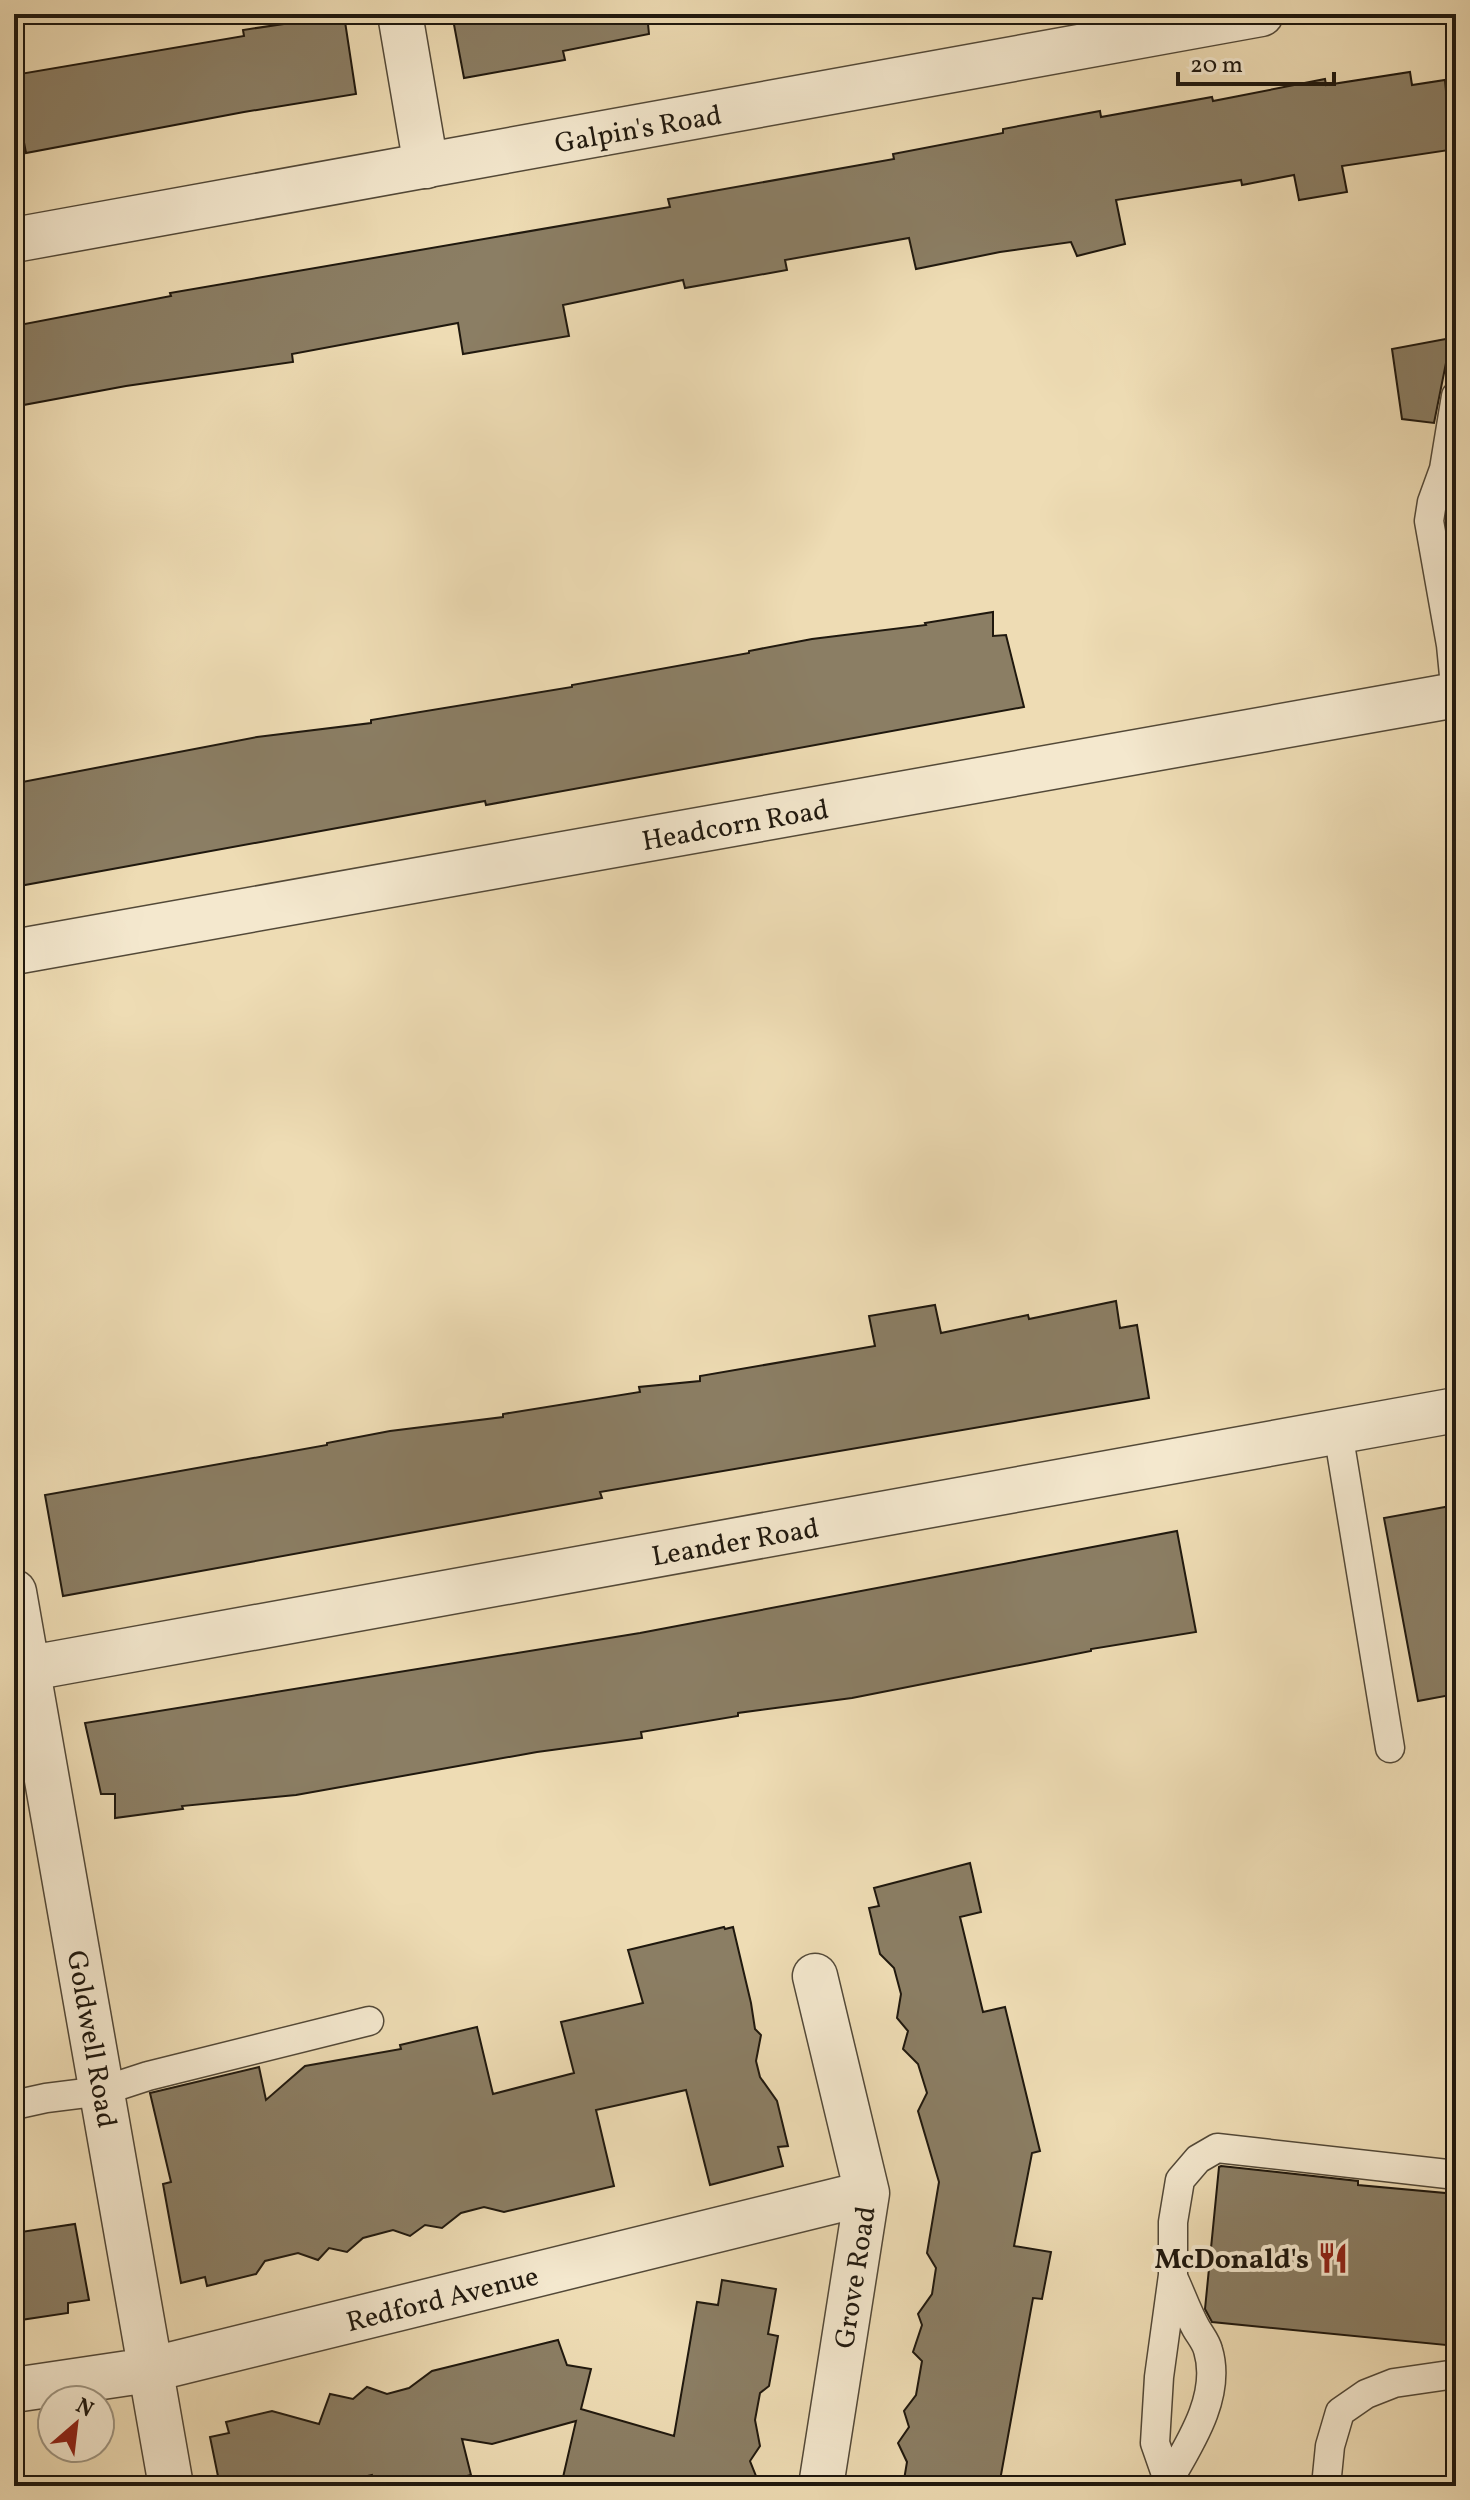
<svg xmlns="http://www.w3.org/2000/svg" width="1470" height="2500" font-family="Vollkorn,serif">
<style>
.building{fill:#8b7e64;stroke:#1f180e;stroke-width:2}
.lines{fill:none;stroke-linecap:round;stroke-linejoin:round}
.service-casing{stroke:#534938;stroke-width:31}
.minor-casing{stroke:#534938;stroke-width:47}
.tertiary-casing{stroke:#534938;stroke-width:47}
.service{stroke:#f4e8ce;stroke-width:28}
.minor{stroke:#f4e8ce;stroke-width:44}
.tertiary{stroke:#f4e8ce;stroke-width:44}
.labels{text-anchor:middle;stroke-width:8;stroke-linejoin:round;paint-order:stroke}
.street-label{font-size:28px;fill:#1f180e;stroke:#f4e8ce}
.poi-label{font-size:28px;font-weight:bold;fill:#1f180e;stroke:#f4e8ce;text-anchor:end}
</style>
<rect width="100%" height="100%" fill="#eedcb4"/>
<filter id="stains"><feTurbulence type="fractalNoise" baseFrequency=".0025" numOctaves="4"/><feColorMatrix values="0 0 0 0 .2 0 0 0 0 .09 0 0 0 0 .02 0 0 0 .5 -.17"/></filter>
<radialGradient id="worn" r=".72"><stop offset=".6" stop-color="#630" stop-opacity="0"/><stop offset="1" stop-color="#630" stop-opacity=".3"/></radialGradient>
<!-- building -->
<path class="building" d="M 452,14 L 647,14 L 649,34 L 563,51 L 565,60 L 464,78 Z
M 344,15 L 356,94 L 244,112 L 26,153 L 14,90 L 14,75 L 244,36 L 243,30 Z
M 1410,72 L 1412,85 L 1445,80 L 1446,91 L 1456,91 L 1456,149 L 1342,166 L 1347,192 L 1299,200 L 1294,175 L 1242,185 L 1241,180 L 1116,200 L 1125,244 L 1077,256 L 1071,242 L 1000,252 L 916,269 L 909,238 L 785,260 L 787,270 L 685,288 L 683,280 L 563,305 L 569,336 L 463,354 L 458,323 L 292,354 L 293,362 L 126,386 L 18,406 L 14,383 L 14,326 L 171,296 L 170,293 L 670,207 L 668,199 L 894,159 L 893,154 L 1003,133 L 1003,129 L 1100,111 L 1101,117 L 1212,97 L 1213,101 L 1325,79 L 1326,85 Z
M 1451,338 L 1434,423 L 1402,419 L 1392,349 Z
M 993,612 L 993,636 L 1006,635 L 1024,707 L 486,805 L 485,801 L 14,887 L 14,811 L 21,810 L 17,783 L 257,737 L 371,723 L 371,720 L 572,687 L 572,685 L 749,653 L 749,651 L 812,639 L 926,625 L 925,623 Z
M 1116,1301 L 1120,1328 L 1137,1325 L 1149,1398 L 600,1492 L 602,1498 L 63,1596 L 45,1495 L 327,1445 L 327,1443 L 390,1431 L 503,1417 L 503,1414 L 640,1392 L 639,1387 L 700,1381 L 700,1376 L 875,1346 L 869,1316 L 935,1305 L 941,1333 L 1028,1315 L 1029,1319 Z
M 1456,1505 L 1456,1694 L 1418,1701 L 1384,1518 Z
M 1177,1531 L 1196,1632 L 1091,1649 L 1091,1651 L 852,1698 L 738,1713 L 738,1716 L 641,1732 L 642,1738 L 537,1752 L 296,1795 L 182,1806 L 183,1809 L 115,1818 L 115,1794 L 101,1794 L 85,1723 L 640,1633 Z
M 970,1863 L 981,1912 L 960,1917 L 983,2012 L 1005,2007 L 1040,2151 L 1032,2153 L 1014,2246 L 1051,2252 L 1042,2299 L 1033,2298 L 999,2486 L 903,2486 L 907,2462 L 898,2443 L 909,2427 L 904,2411 L 916,2395 L 922,2361 L 913,2352 L 922,2325 L 918,2314 L 932,2294 L 936,2268 L 927,2253 L 939,2182 L 918,2111 L 927,2093 L 918,2064 L 903,2049 L 908,2031 L 897,2018 L 901,1994 L 894,1968 L 880,1954 L 869,1908 L 879,1906 L 874,1888 Z
M 724,1927 L 725,1929 L 733,1927 L 751,2003 L 755,2029 L 761,2035 L 756,2061 L 760,2077 L 777,2101 L 788,2146 L 778,2147 L 783,2166 L 710,2185 L 686,2090 L 596,2110 L 614,2186 L 504,2212 L 484,2207 L 461,2213 L 442,2228 L 425,2225 L 410,2236 L 393,2230 L 363,2238 L 347,2252 L 329,2248 L 318,2260 L 298,2253 L 265,2261 L 256,2274 L 207,2286 L 205,2277 L 181,2283 L 163,2184 L 171,2182 L 150,2093 L 259,2067 L 266,2100 L 305,2066 L 401,2049 L 400,2045 L 477,2027 L 493,2094 L 574,2073 L 561,2022 L 643,2003 L 628,1950 Z
M 1221,2166 L 1358,2181 L 1358,2185 L 1456,2194 L 1456,2346 L 1212,2322 L 1205,2309 L 1219,2167 Z
M 75,2224 L 89,2300 L 68,2303 L 68,2313 L 14,2321 L 14,2233 Z
M 722,2280 L 776,2289 L 768,2334 L 778,2336 L 769,2386 L 760,2393 L 755,2420 L 760,2446 L 750,2461 L 760,2486 L 561,2486 L 576,2421 L 492,2444 L 462,2439 L 471,2475 L 427,2486 L 376,2486 L 372,2475 L 325,2486 L 220,2486 L 210,2437 L 229,2433 L 226,2422 L 272,2411 L 319,2424 L 330,2394 L 353,2399 L 367,2387 L 387,2394 L 409,2388 L 432,2371 L 558,2340 L 567,2365 L 591,2369 L 581,2409 L 674,2436 L 697,2302 L 718,2305 Z"/>
<g class="lines">
<defs>
<path id="service" d="M 1456,696 L 1451,645 L 1429,521 L 1432,502 L 1444,469 L 1456,396
M 1338,1432 L 1390,1748
M 14,2105 L 46,2098 L 102,2091 L 148,2076 L 369,2021
M 1167,2483 C 1189,2445 1222,2396 1208,2350 C 1206,2342 1200,2335 1196,2328 C 1187,2312 1181,2294 1173,2277
M 1170,2486 L 1155,2443 L 1159,2377 L 1173,2275 L 1173,2222 L 1180,2180 L 1198,2159 L 1217,2148 L 1456,2175
M 1326,2486 L 1330,2446 L 1340,2412 L 1366,2394 L 1394,2383 L 1456,2374"/>
<path id="minor" d="M 400,14 L 426,166
M 14,952 L 1456,695
M 14,1592 L 171,2486
M 14,1671 L 1456,1410
M 815,1976 L 867,2193 L 821,2486
M 14,2390 L 149,2370 L 867,2193"/>
<path id="tertiary" d="M 14,240 L 1261,14"/>
</defs>
<!-- service casing -->
<use href="#service" class="service-casing"/>
<!-- minor casing -->
<use href="#minor" class="minor-casing"/>
<!-- tertiary casing -->
<use href="#tertiary" class="tertiary-casing"/>
<!-- service -->
<use href="#service" class="service"/>
<!-- minor -->
<use href="#minor" class="minor"/>
<!-- tertiary -->
<use href="#tertiary" class="tertiary"/>
</g>
<!-- icons -->
<defs>
<symbol id="restaurant-bare" viewBox="-9 -9 18 18"><path d="M-5-6h1v4h1v-4h1v4h1v-4h1v5L-1.5 .5V6h-2V.5L-5-1ZM5-6V6H3V1.5H1.5Q1.5-4 5-6Z" fill="#8f2418" stroke="#f4e8ce" stroke-width="2.5" paint-order="stroke"/></symbol>
</defs>
<g fill-rule="evenodd">
<use href="#restaurant-bare" x="1311" y="2236" width="44" height="44"/>
</g>
<g class="labels">
<!-- street labels -->
<g class="street-label">
<text transform="translate(638 128) rotate(-10)" y="10">Galpin's Road</text>
<text transform="translate(735 824) rotate(-10)" y="10">Headcorn Road</text>
<text transform="translate(735 1541) rotate(-10)" y="10">Leander Road</text>
<text transform="translate(93 2039) rotate(80)" y="10">Goldwell Road</text>
<text transform="translate(854 2277) rotate(-81)" y="10">Grove Road</text>
<text transform="translate(442 2298) rotate(-14)" y="10">Redford Avenue</text>
</g>
<!-- poi labels -->
<g class="poi-label">
<text x="1309" y="2268">McDonald's</text>
</g>
</g>
<!-- margin -->
<rect width="1470" height="2500" fill="none" stroke="#eedcb4" stroke-width="48"/>
<rect x="16" y="16" width="1438" height="2468" fill="none" stroke="#1f180e" stroke-width="4"/>
<rect x="24" y="24" width="1422" height="2452" fill="none" stroke="#1f180e" stroke-width="2"/>
<!-- north arrow -->
<g transform="translate(76 2424) rotate(28)"><circle r="38" fill="#f4e8ce" stroke="#9f9581" stroke-width="2"/>
<path d="M0-6L14 30L0 20L-14 30Z" fill="#8f2418"/>
<text y="-12" font-size="22" font-weight="bold" text-anchor="middle" fill="#1f180e">N</text>
</g>
<!-- scale -->
<path d="M1178 72v12h156v-12" fill="none" stroke="#1f180e" stroke-width="4"/>
<text x="1190" y="72" font-size="24" fill="#1f180e" stroke="#f4e8ce" stroke-width="6" paint-order="stroke">20 m</text>
<rect width="100%" height="100%" filter="url(#stains)"/>
<rect width="100%" height="100%" fill="url(#worn)"/>
</svg>
